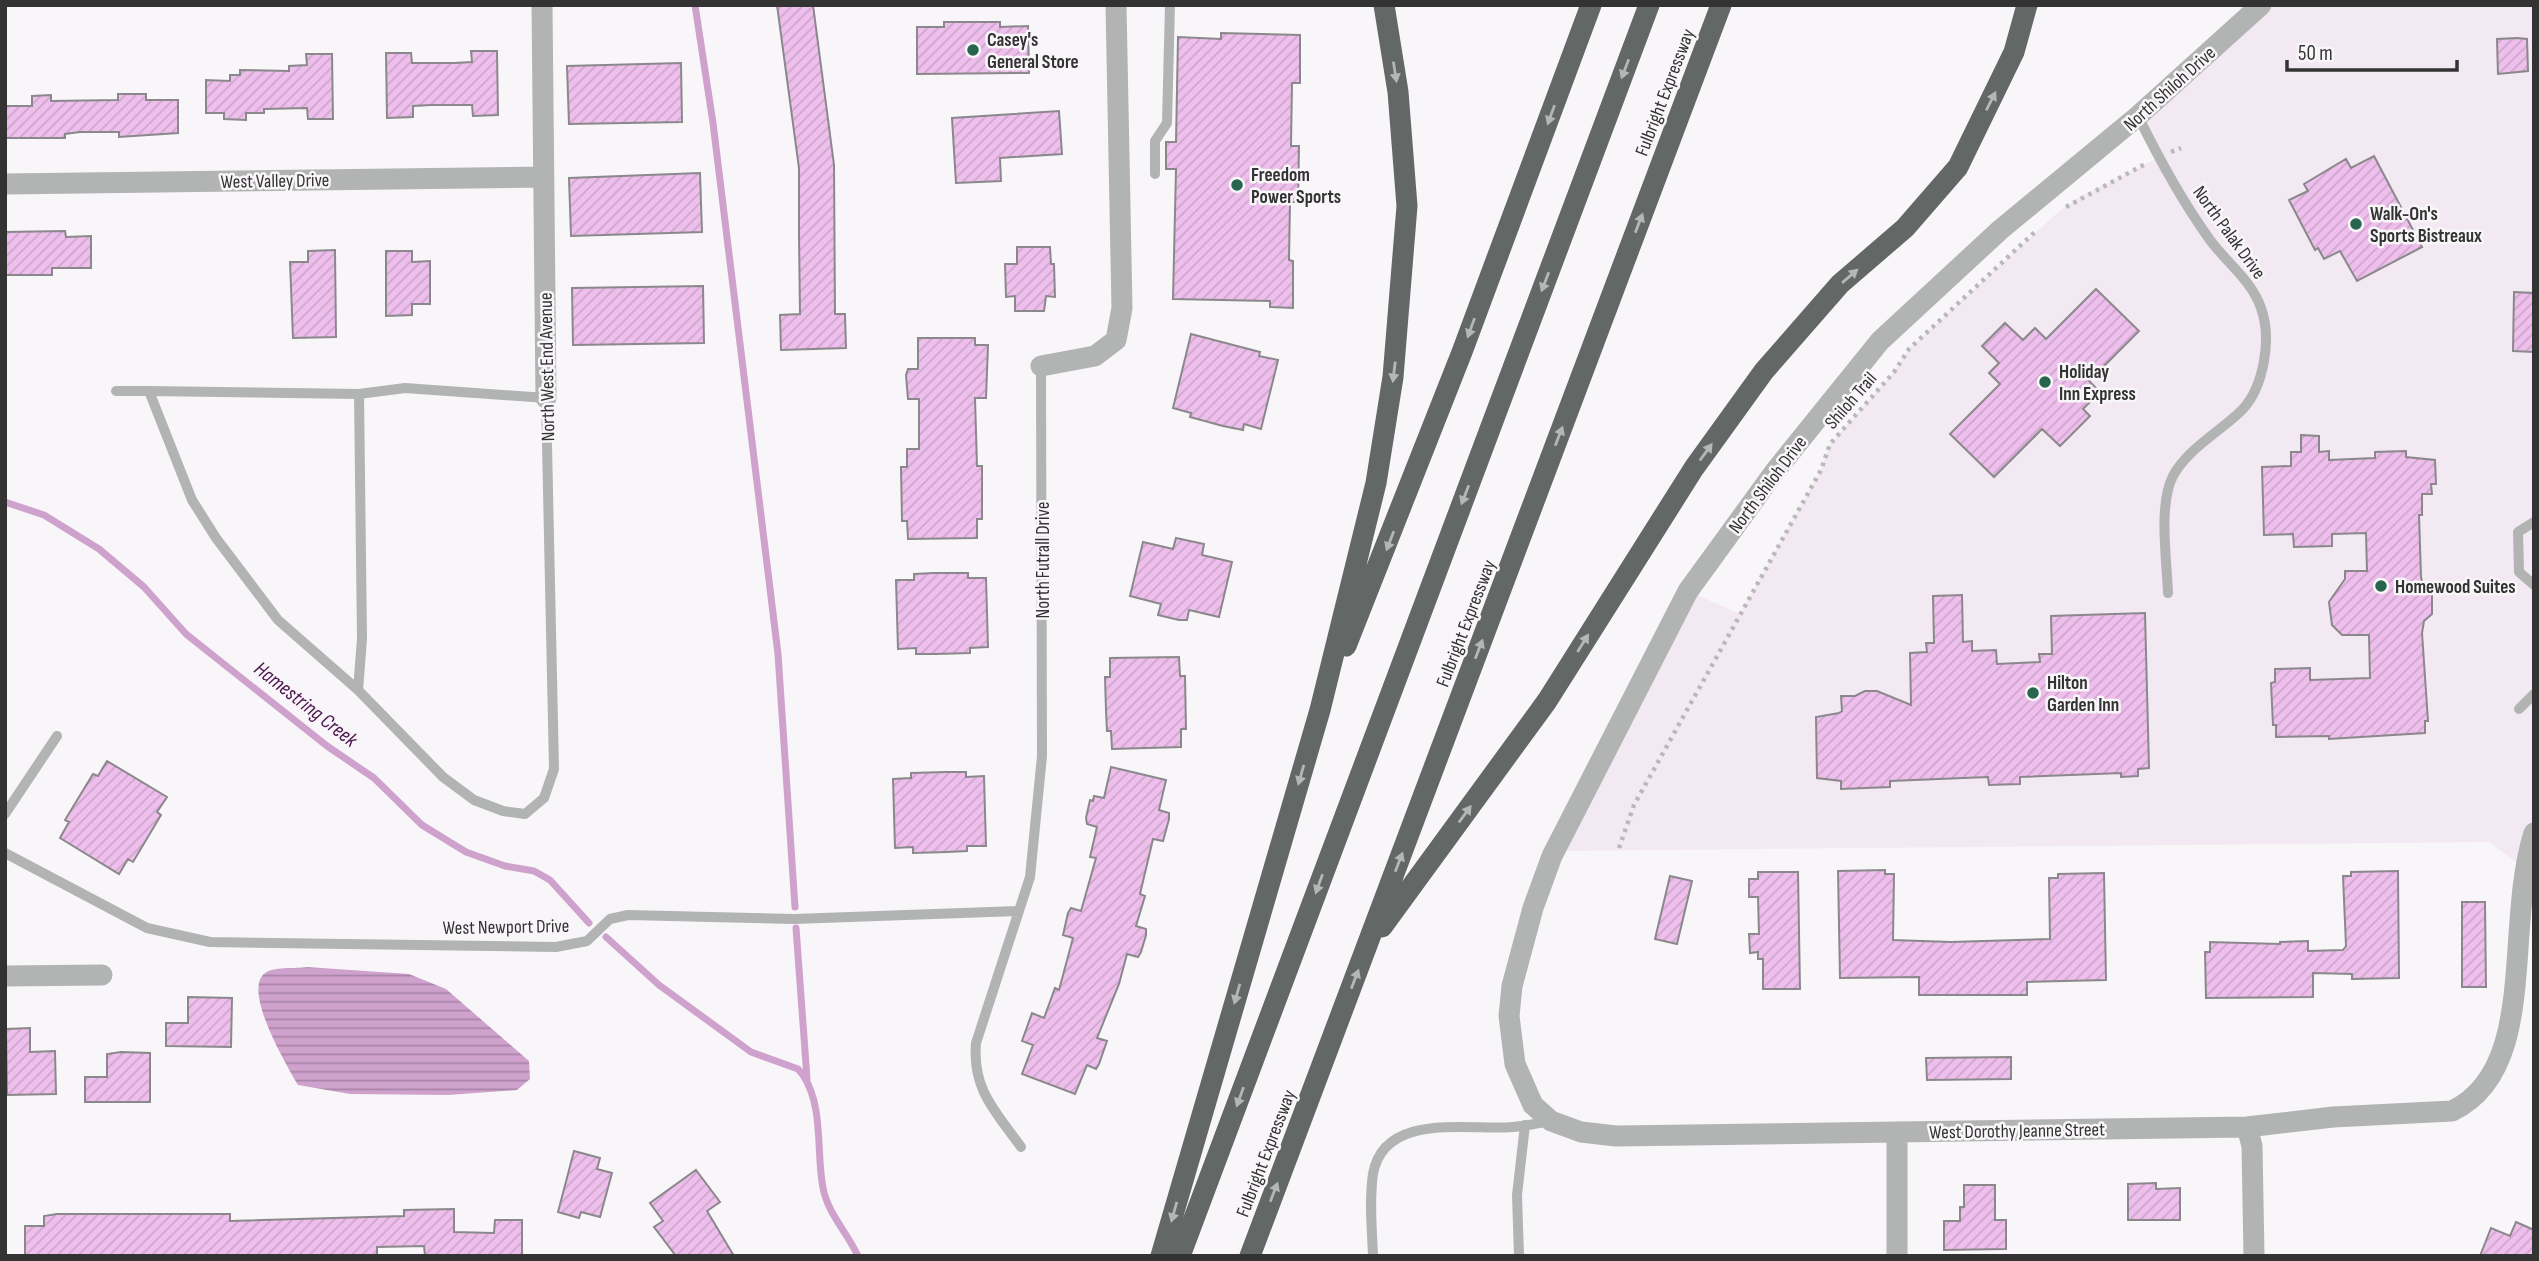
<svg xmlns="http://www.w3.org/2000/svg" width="2539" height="1261" font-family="'Sofia Sans Condensed',sans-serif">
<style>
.built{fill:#f2e9f2}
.water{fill:url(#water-rules)}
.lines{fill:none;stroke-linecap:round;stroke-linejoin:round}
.stream{stroke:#cfa2cd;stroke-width:7}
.building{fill:url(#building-hatch);stroke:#8b888b;stroke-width:2}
.path{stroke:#bab8ba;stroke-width:4.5;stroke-dasharray:3.5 5;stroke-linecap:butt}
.lane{stroke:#b2b3b3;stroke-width:10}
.street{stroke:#b2b3b3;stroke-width:21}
.highway{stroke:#636766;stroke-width:21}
.oneway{fill:#b6b6b7}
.poi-dot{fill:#28644e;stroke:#f9f6f9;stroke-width:2.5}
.labels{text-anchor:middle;stroke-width:5;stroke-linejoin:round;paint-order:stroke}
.poi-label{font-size:19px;font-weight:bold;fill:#343334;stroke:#f9f6f9;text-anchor:start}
.street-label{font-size:19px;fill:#343334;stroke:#f9f6f9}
.water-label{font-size:21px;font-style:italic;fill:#4e174e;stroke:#f9f6f9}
</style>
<defs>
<pattern id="water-rules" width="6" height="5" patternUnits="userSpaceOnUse" patternTransform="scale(1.75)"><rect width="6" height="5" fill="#cfa2cd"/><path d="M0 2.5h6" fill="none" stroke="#a985a7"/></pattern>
<pattern id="building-hatch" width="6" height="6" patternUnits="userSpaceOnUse" patternTransform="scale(1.75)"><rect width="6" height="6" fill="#eebfec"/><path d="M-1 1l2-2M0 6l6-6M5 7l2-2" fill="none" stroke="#cda5cb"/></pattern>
</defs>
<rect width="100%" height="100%" fill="#f9f6f9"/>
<!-- built -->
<path class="built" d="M 2261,5 L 2534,5 L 2534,833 L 2526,870 L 2489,842 L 1554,851 L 1688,591 L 1740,614 L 1821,470 L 1830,444 L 1894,372 L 1909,349 L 2056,214 L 2078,198 L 2158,158 L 2138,116 Z"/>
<!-- water -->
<path class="water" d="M 307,967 L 409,974 L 446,989 L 529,1061 L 530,1079 L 517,1090 L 448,1095 L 350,1094 L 298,1085 C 287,1066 243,992 264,974 C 272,966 296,969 307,967 Z"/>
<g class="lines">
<!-- stream -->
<path class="stream" d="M 695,5 L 713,123 L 778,654 L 795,907
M 5,502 L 44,515 L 99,549 L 144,587 L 186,634 L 327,746 L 374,778 L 422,825 L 466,852 L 505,866 L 534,871 L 550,880 L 589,923
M 796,928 L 807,1078
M 606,937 L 659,985 L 751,1052 L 798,1069 L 803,1075 C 824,1107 816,1152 823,1188 C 828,1214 847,1232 858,1256"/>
</g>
<!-- building -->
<path class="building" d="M 777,5 L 813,5 L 834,165 L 835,314 L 845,314 L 846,348 L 781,350 L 780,315 L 800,314 L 799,236 L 799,168 Z
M 944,22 L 1000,22 L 1000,27 L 1028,26 L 1029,73 L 917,74 L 917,27 L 944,27 Z
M 1221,33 L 1300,35 L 1300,83 L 1292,83 L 1291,146 L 1299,146 L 1298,202 L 1290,202 L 1289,260 L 1293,261 L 1293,308 L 1270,307 L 1270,301 L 1173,299 L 1176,169 L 1166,169 L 1166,142 L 1176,142 L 1178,37 L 1221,39 Z
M 2517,38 L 2527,39 L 2528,71 L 2498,74 L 2497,39 Z
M 471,51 L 497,51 L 498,115 L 473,116 L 472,105 L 431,105 L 413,106 L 413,117 L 387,118 L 386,53 L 411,53 L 412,63 L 454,63 L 472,62 Z
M 306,54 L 332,54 L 333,119 L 308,119 L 307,108 L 264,109 L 264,113 L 246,113 L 246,120 L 224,119 L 224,113 L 206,113 L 206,80 L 230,81 L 230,75 L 240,75 L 240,70 L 289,71 L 289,66 L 307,65 Z
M 681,63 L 682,122 L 569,124 L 567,66 Z
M 118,94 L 146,94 L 146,100 L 178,100 L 178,133 L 119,137 L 119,132 L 80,132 L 65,134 L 65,138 L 5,138 L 5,106 L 32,106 L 32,96 L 51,95 L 51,101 L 118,100 Z
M 1059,111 L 1062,154 L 1000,158 L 1001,181 L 956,183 L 952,118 Z
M 2374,156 L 2422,247 L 2357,281 L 2340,251 L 2324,259 L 2318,248 L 2315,250 L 2289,200 L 2308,191 L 2304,184 L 2346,159 L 2351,168 Z
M 700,173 L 702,232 L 571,236 L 569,178 Z
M 65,231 L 66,237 L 91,236 L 91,268 L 52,268 L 52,275 L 5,275 L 5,232 Z
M 1017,247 L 1050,247 L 1051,264 L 1054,264 L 1055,297 L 1046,296 L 1044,311 L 1015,311 L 1015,296 L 1006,297 L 1005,264 L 1017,264 Z
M 335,250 L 336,337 L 293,338 L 290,262 L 308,262 L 308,251 Z
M 386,251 L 412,251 L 412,262 L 430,261 L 430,304 L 412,304 L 412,315 L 386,316 Z
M 703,286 L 704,343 L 573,345 L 572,288 Z
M 2096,289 L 2139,331 L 2089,381 L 2100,392 L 2083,409 L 2090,416 L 2060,446 L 2042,429 L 1994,477 L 1950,434 L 2000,384 L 1989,373 L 1999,363 L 1982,346 L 2005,323 L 2023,340 L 2035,328 L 2046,339 Z
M 2514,292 L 2534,293 L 2534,352 L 2513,351 Z
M 1191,334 L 1260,352 L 1259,356 L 1278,360 L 1261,429 L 1244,424 L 1243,430 L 1223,426 L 1190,417 L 1191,413 L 1173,408 Z
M 918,338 L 975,338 L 975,345 L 988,345 L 986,398 L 975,398 L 977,466 L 982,466 L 982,519 L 977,519 L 977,538 L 908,539 L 907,521 L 902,521 L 901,467 L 907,467 L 907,449 L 919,449 L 919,399 L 908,399 L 906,375 L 908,369 L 918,369 Z
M 2301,435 L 2319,436 L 2319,452 L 2329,451 L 2329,460 L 2375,458 L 2375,452 L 2406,451 L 2406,457 L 2435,460 L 2436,484 L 2431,484 L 2432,494 L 2422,494 L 2422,515 L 2419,515 L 2421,577 L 2424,590 L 2432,596 L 2432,614 L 2424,621 L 2422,633 L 2428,721 L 2425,721 L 2425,733 L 2329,739 L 2329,736 L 2276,737 L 2276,725 L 2273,725 L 2271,683 L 2275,682 L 2275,669 L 2310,668 L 2310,680 L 2370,678 L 2369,635 L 2342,635 L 2332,625 L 2329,602 L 2345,579 L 2345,571 L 2367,571 L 2366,533 L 2332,534 L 2332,546 L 2294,547 L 2293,534 L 2264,535 L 2262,467 L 2291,466 L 2291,452 L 2301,452 Z
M 1176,538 L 1204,544 L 1202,555 L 1232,562 L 1219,617 L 1189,610 L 1187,620 L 1179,620 L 1158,615 L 1161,604 L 1130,596 L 1143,542 L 1173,549 Z
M 934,573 L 968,573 L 968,578 L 986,578 L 988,647 L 970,648 L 970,653 L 936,654 L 916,654 L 916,648 L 898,649 L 896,580 L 914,580 L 914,574 Z
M 1962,595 L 1963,642 L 1972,641 L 1972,651 L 1996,650 L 1997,664 L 2040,662 L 2039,654 L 2052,654 L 2051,616 L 2145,613 L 2149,768 L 2138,769 L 2138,776 L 2121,777 L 2121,773 L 2020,777 L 2020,784 L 1989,785 L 1988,777 L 1890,781 L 1890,787 L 1841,789 L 1841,781 L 1817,778 L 1816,717 L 1839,713 L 1842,711 L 1841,696 L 1855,696 L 1865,691 L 1877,691 L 1911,705 L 1910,653 L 1927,652 L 1926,643 L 1934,643 L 1933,596 Z
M 1179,657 L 1180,676 L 1185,676 L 1186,729 L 1181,729 L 1181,747 L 1112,749 L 1111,731 L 1107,731 L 1106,711 L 1105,677 L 1110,677 L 1110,658 Z
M 107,761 L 167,797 L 157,812 L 161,815 L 133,862 L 128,859 L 119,874 L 60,838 L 69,822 L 65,820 L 93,774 L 98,776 Z
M 1111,767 L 1166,780 L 1159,810 L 1169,813 L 1169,819 L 1163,841 L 1153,839 L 1140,894 L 1145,896 L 1136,926 L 1146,929 L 1146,935 L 1141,952 L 1138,957 L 1127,954 L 1119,984 L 1097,1038 L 1107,1041 L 1099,1064 L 1096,1069 L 1087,1065 L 1075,1094 L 1022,1074 L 1033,1045 L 1022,1041 L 1032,1013 L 1044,1018 L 1055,988 L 1059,990 L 1073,938 L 1063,935 L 1068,913 L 1071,908 L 1081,911 L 1096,858 L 1090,857 L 1097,827 L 1087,824 L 1086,818 L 1090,800 L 1093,801 L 1094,796 L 1104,798 Z
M 946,772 L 966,772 L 966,777 L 984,776 L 986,846 L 967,846 L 967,851 L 947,852 L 913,853 L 913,847 L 895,848 L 893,779 L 911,778 L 911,773 Z
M 1885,870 L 1885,874 L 1894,874 L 1893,940 L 1951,942 L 2050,939 L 2049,878 L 2058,878 L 2058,874 L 2104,873 L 2106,980 L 2027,982 L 2027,995 L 1919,995 L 1919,977 L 1840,978 L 1838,871 Z
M 2398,871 L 2399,978 L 2352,979 L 2352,974 L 2313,973 L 2313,997 L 2206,998 L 2205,952 L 2210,952 L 2210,942 L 2280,944 L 2280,942 L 2308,941 L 2308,951 L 2343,950 L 2346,946 L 2343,876 L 2351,876 L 2351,872 Z
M 1758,872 L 1798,872 L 1800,989 L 1763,989 L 1763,959 L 1758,959 L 1758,952 L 1750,953 L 1749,934 L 1759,934 L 1758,897 L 1749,897 L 1749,879 L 1758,879 Z
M 1670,876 L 1692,881 L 1677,944 L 1655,939 Z
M 2462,902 L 2485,902 L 2486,987 L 2462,987 Z
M 188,997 L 232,998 L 231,1047 L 166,1046 L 166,1023 L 188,1023 Z
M 30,1028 L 30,1052 L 55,1051 L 56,1094 L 7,1095 L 6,1029 Z
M 121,1052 L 150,1053 L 150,1102 L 85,1102 L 85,1077 L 107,1077 L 107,1054 Z
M 2011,1057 L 2011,1079 L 1927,1080 L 1926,1058 Z
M 574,1151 L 600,1158 L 597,1169 L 612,1173 L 600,1217 L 581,1212 L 579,1218 L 558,1212 Z
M 696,1170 L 720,1202 L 707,1211 L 734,1256 L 676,1256 L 654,1227 L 663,1221 L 650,1203 Z
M 2156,1183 L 2156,1189 L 2180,1188 L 2180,1220 L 2128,1220 L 2128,1184 Z
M 1964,1185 L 1995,1185 L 1995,1220 L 2006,1220 L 2006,1249 L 1944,1250 L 1944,1221 L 1960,1221 L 1960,1207 L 1964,1207 Z
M 454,1209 L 454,1232 L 494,1233 L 495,1220 L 522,1220 L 522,1256 L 425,1256 L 424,1246 L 377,1247 L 377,1256 L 25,1256 L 25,1226 L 44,1226 L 44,1216 L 57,1214 L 230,1214 L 230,1221 L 404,1216 L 404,1210 Z
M 2516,1222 L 2534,1230 L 2534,1256 L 2480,1256 L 2491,1228 L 2510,1236 Z"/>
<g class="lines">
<!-- path -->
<path class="path" d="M 2171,152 L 2181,148
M 2066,207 L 2147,163
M 1619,848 L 1634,805 L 1821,470 L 1830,444 L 1894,372 L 1909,349 L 2037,230"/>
<!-- lane -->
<path class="lane" d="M 2138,116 C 2159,159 2182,201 2210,240 C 2227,263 2252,281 2261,308 C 2272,338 2264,387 2242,410 C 2221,431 2187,449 2173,476 C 2158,505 2167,561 2168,593
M 1155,174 L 1155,141 L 1167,123 L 1170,5
M 116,391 L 149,391 L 359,394 L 405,388 L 546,398 L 554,769 L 544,798 L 525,814 L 503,811 L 474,800 L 443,777 L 358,690 L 278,620 L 216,538 L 192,500 L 149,391
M 2534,522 L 2518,532 L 2519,572 L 2534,585
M 358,690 L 362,639 L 359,394
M 2519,709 L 2534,694
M 5,814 L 57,736
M 5,853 L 147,928 L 210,942 L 556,947 L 587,941 L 610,919 L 628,915 L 794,919 L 1018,911
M 1021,1147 C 995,1111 972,1089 976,1043 L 1030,877 L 1042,756 L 1041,366
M 1373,1256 C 1372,1229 1369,1201 1373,1174 C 1384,1111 1469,1131 1513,1127 C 1526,1126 1539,1123 1551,1121
M 1519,1256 L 1517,1195 L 1525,1125"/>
<!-- street -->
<path class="street" d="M 542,5 L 546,398
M 2261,5 L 2138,116 L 2000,230 L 1880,341 L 1776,470 L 1688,591 L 1552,856 L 1533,908 L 1512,986 L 1509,1016 L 1515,1064 L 1533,1105 L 1551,1121 L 1581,1132 L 1616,1136 L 2247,1127 L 2333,1117 L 2452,1111 C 2539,1070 2504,928 2534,833
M 5,184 L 544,177
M 1041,366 L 1095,356 L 1116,340 L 1122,308 L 1116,5
M 5,976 L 102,975
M 2247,1127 L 2252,1146 L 2254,1256
M 1897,1132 L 1897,1256"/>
<!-- highway -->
<path class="highway" d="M 1346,646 L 1462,352 L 1591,5
M 1382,927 L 1547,701 L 1694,468 L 1764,371 L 1840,284 L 1905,228 L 1958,167 L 2014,52 L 2027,5
M 1161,1256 L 1320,710 L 1376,483 L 1393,377 L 1407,206 L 1398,92 L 1384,5
M 1180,1256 L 1649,5
M 1250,1256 L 1721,5"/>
</g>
<!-- one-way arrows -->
<defs><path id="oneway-solid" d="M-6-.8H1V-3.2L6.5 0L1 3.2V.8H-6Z" transform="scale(1.75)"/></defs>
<g class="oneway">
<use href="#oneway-solid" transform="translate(1625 69) rotate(111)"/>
<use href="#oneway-solid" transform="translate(1395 72) rotate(81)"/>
<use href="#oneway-solid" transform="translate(1991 101) rotate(-63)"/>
<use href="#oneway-solid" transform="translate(1551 115) rotate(110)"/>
<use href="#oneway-solid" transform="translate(1639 223) rotate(-69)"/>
<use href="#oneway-solid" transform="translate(1850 276) rotate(-41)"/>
<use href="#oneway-solid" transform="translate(1545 282) rotate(111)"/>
<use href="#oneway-solid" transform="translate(1471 328) rotate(110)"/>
<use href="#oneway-solid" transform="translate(1394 372) rotate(97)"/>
<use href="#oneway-solid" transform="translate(1559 436) rotate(-69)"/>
<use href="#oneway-solid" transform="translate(1706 452) rotate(-54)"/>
<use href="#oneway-solid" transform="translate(1465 495) rotate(111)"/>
<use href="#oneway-solid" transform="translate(1390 541) rotate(111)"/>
<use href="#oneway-solid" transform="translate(1583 643) rotate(-58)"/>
<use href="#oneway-solid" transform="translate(1479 649) rotate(-69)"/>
<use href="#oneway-solid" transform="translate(1301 775) rotate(106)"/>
<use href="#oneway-solid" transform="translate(1465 814) rotate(-54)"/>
<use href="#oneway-solid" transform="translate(1399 862) rotate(-69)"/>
<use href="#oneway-solid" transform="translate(1319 884) rotate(110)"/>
<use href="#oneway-solid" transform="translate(1355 979) rotate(-69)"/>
<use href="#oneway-solid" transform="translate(1237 994) rotate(106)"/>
<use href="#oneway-solid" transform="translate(1240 1097) rotate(110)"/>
<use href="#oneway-solid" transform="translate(1274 1192) rotate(-69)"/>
<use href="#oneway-solid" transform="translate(1174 1212) rotate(106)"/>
</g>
<!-- markers -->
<g class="poi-dot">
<circle cx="973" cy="50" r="7"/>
<circle cx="1237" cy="185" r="7"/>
<circle cx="2356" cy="224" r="7"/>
<circle cx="2045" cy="382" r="7"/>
<circle cx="2381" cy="586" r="7"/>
<circle cx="2033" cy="693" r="7"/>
</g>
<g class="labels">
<!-- poi labels -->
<g class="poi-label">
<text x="987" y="46">Casey's<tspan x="987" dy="22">General Store</tspan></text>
<text x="1251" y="181">Freedom<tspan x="1251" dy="22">Power Sports</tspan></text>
<text x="2370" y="220">Walk-On's<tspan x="2370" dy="22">Sports Bistreaux</tspan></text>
<text x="2059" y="378">Holiday<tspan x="2059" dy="22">Inn Express</tspan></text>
<text x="2395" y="593">Homewood Suites</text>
<text x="2047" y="689">Hilton<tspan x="2047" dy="22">Garden Inn</tspan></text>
</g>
<!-- street labels -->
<g class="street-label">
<text transform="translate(2169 88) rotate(-42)" y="7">North Shiloh Drive</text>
<text transform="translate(1664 92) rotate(-69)" y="7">Fulbright Expressway</text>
<text transform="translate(275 180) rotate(-1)" y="7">West Valley Drive</text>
<text transform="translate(2230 232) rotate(54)" y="7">North Palak Drive</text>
<text transform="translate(546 367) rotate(-91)" y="7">North West End Avenue</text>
<text transform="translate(1850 400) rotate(-49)" y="7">Shiloh Trail</text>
<text transform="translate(1767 484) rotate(-53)" y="7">North Shiloh Drive</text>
<text transform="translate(1042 560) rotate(-90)" y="7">North Futrall Drive</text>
<text transform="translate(1465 623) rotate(-69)" y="7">Fulbright Expressway</text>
<text transform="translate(506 926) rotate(-1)" y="7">West Newport Drive</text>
<text transform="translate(2017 1130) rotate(-1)" y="7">West Dorothy Jeanne Street</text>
<text transform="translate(1265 1153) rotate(-69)" y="7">Fulbright Expressway</text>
</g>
<!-- water labels -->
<g class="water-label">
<text transform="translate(306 704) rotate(38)" y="7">Hamestring Creek</text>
</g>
</g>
<!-- border -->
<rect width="2539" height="1261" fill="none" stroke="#343334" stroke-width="14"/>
<!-- scale -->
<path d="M2287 60v10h170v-10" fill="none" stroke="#343334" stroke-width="3.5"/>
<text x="2298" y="60" font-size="21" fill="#343334" stroke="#f9f6f9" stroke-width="5" paint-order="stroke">50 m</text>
</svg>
